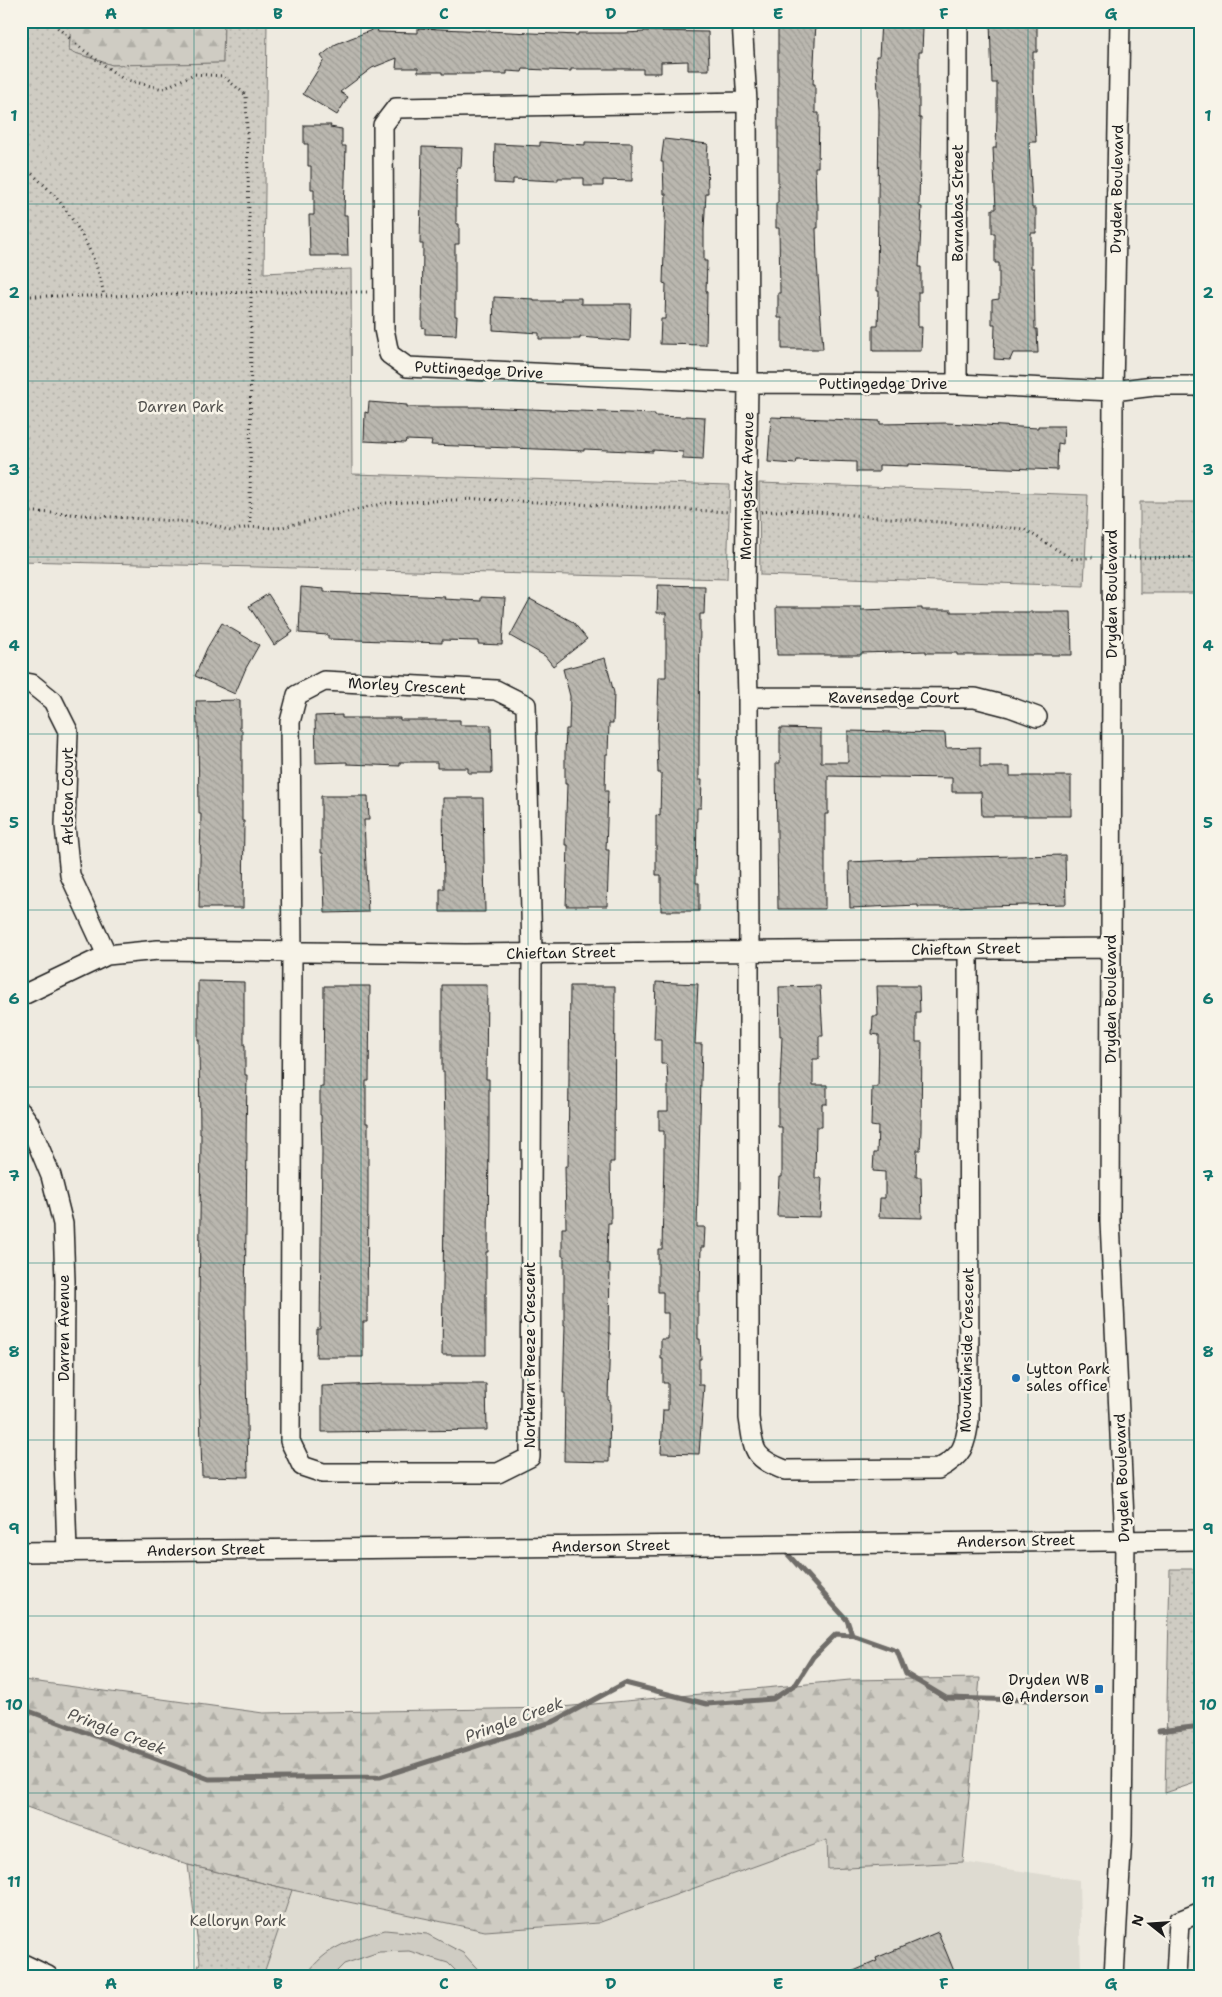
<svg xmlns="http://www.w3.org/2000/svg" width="1222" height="1997" font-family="'Shantell Sans',sans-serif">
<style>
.built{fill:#dedbd1}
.grass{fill:#cfccc3;stroke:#767470}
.forest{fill:url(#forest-firs);stroke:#767470}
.park{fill:url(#park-dots);stroke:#767470}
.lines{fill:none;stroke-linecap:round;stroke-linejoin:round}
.stream{stroke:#6f6d69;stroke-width:5}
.building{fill:url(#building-back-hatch);stroke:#1c1c1c}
.minor-casing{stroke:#1c1c1c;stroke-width:22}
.path{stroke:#1c1c1c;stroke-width:3;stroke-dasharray:1 4;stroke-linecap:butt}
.minor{stroke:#f7f3e8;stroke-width:19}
.grid{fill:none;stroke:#0f766e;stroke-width:1;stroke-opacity:0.55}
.poi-dot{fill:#1f6fb2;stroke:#f7f3e8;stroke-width:2}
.labels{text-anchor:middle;stroke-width:5;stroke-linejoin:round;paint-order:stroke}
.street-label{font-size:15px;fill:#1c1c1c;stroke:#f7f3e8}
.park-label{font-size:15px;fill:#52514e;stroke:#f7f3e8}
.poi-label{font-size:15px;fill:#1c1c1c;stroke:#f7f3e8;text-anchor:start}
.water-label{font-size:16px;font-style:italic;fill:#535250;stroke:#f7f3e8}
.neatline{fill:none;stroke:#0f766e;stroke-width:2}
.grid-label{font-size:16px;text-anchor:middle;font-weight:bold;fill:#0f766e}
</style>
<defs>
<pattern id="forest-firs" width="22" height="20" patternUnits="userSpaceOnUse" patternTransform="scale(1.25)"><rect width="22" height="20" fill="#cfccc3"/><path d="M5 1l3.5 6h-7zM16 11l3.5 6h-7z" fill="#b1afa7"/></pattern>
<pattern id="park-dots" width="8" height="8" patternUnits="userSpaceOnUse" patternTransform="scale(1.25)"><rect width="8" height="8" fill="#cfccc3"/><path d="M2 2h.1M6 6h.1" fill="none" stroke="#b1afa7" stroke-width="1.8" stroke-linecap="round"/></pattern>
<pattern id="building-back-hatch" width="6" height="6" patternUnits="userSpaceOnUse" patternTransform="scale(1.25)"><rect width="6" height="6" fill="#bab7af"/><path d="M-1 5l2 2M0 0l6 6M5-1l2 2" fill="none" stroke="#9f9d96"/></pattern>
</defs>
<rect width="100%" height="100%" fill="#eeeae0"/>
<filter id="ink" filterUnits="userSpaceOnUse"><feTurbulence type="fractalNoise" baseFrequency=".02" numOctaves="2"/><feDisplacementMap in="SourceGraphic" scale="10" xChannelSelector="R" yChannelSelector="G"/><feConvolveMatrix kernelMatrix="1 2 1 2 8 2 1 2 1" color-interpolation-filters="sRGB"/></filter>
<g filter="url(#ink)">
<!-- built -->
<path class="built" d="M 827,1840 L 828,1869 L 963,1862 L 1079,1880 L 1081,1976 L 263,1976 L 292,1890 L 485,1931 L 598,1923 Z"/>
<!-- grass -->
<path class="grass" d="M 385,1930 L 427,1934 L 463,1953 L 484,1976 L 461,1976 L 448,1963 L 409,1951 L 379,1952 L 344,1964 L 332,1976 L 306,1976 C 325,1946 354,1939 385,1930 Z"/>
<!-- forest -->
<path class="forest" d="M 71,21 L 224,21 L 223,63 L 112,65 L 69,51 Z
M 21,1641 L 24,1680 L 263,1713 L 551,1708 L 850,1680 L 980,1678 L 963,1862 L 828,1869 L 827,1840 L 598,1923 L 485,1931 L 292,1890 L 188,1865 L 21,1805 Z"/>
<!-- park -->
<path class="park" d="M 21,21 L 71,21 L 69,51 L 112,65 L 223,63 L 224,21 L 267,21 L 264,273 L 351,269 L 352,474 L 730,485 L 727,579 L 21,561 Z
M 759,483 L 1088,495 L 1084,586 L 760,575 Z
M 1140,502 L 1201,502 L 1201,593 L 1140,593 Z
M 1170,1569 L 1201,1569 L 1201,1781 L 1165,1793 Z
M 188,1865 L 292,1890 L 263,1976 L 195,1976 L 200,1962 Z"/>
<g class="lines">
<!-- stream -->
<path class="stream" d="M 784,1550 L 847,1620 L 852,1635
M 21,1708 L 209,1779 L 380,1777 L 555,1721 L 625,1683 L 707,1704 L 773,1699 L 796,1684 L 813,1657 L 836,1634 L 852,1635 L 897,1651 L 906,1674 L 946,1698 L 1028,1700
M 1159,1731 L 1201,1726"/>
</g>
<!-- building -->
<path class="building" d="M 780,21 L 816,21 L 813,84 L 815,84 L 815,113 L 819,113 L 818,167 L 815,167 L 816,203 L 818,203 L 818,228 L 816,228 L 817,262 L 823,349 L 782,349 L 782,318 L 778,318 L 778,293 L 780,293 L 779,228 L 776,228 L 776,203 L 778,203 L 778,29 L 780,29 Z
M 881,21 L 918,21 L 917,28 L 923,28 L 922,52 L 919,52 L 919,118 L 921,118 L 919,206 L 922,207 L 919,267 L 921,267 L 921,292 L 918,292 L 918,327 L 922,327 L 921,351 L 873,351 L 873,326 L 878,326 L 879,291 L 877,291 L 879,111 L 876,56 L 879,56 Z
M 990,21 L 1035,21 L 1037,27 L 1037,52 L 1033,52 L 1033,83 L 1036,142 L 1029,142 L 1032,208 L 1036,208 L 1036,233 L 1031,233 L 1031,268 L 1034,268 L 1035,329 L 1037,329 L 1038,353 L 1013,353 L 1010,360 L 994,359 L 995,324 L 992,324 L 992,300 L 999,299 L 999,263 L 995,263 L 995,233 L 992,233 L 992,209 L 996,209 L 993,148 L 996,148 L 997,118 L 997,83 L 992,83 Z
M 377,28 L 378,32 L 418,33 L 418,28 L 578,35 L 578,33 L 624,33 L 644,32 L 644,31 L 708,32 L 709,70 L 688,70 L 688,61 L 661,62 L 661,73 L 643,73 L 643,69 L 571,69 L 571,71 L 523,69 L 522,72 L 507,71 L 507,74 L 442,74 L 442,72 L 418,72 L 418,68 L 396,68 L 397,58 L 372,68 L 340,92 L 348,97 L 337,115 L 303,94 L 324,60 L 321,56 L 336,44 Z
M 304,125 L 331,125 L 330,127 L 342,129 L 342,146 L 346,146 L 344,215 L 347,215 L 348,256 L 310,256 L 309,215 L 314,215 L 314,189 L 311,189 L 311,166 L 308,166 L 308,144 L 304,144 Z
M 664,139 L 708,144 L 707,157 L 708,193 L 706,193 L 704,230 L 704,261 L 707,261 L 706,291 L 707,291 L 706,345 L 660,344 L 661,319 L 665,319 L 666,284 L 663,283 L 666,194 L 664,194 L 663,162 L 661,162 Z
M 540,142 L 585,145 L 585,142 L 632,143 L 632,181 L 603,180 L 603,186 L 584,186 L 584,178 L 558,178 L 558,181 L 513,179 L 513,184 L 494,183 L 495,144 L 540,146 Z
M 422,147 L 462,148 L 461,167 L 457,167 L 456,192 L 456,224 L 459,224 L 459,244 L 455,244 L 455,316 L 457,316 L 456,335 L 425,334 L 425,328 L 422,327 L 423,244 L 420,244 Z
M 494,297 L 534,299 L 534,301 L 561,301 L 561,298 L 581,298 L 581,304 L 631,304 L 630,341 L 580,337 L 580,339 L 539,339 L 539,333 L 493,330 Z
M 369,402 L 407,405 L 407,407 L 479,407 L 655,414 L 655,416 L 685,417 L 685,416 L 705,417 L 703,460 L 683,459 L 683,452 L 653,450 L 653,452 L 584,449 L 584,451 L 563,450 L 431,445 L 432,441 L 406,440 L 405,443 L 364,441 L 365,412 L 368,413 Z
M 771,417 L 880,421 L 880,424 L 947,423 L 1038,428 L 1038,426 L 1064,426 L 1063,444 L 1058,443 L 1057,470 L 908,464 L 908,466 L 879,465 L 879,472 L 856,472 L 856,462 L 797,460 L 796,464 L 768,462 Z
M 658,585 L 705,586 L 704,614 L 700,614 L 699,746 L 699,780 L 702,780 L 701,808 L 697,808 L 696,883 L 699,883 L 699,911 L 661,911 L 661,875 L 656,875 L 656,815 L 660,816 L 661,773 L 658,773 L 657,739 L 659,677 L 666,677 L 666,613 L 657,613 Z
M 301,587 L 324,589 L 324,592 L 445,597 L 444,599 L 481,601 L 481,597 L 505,598 L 502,645 L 478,644 L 478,641 L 442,640 L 442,643 L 328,639 L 328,635 L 299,633 Z
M 268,594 L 293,632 L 274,645 L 249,606 Z
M 530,599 L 573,622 L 587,639 L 553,666 L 545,656 L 510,636 Z
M 776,607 L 861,607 L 861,610 L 922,608 L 922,610 L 951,610 L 951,612 L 1071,612 L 1072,655 L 957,655 L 957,653 L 926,653 L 926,651 L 861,653 L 861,655 L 777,655 Z
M 222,623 L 259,645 L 246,668 L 235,694 L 195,676 L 207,648 Z
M 605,658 L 614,693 L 613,723 L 609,723 L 608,754 L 606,754 L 605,791 L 608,791 L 606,850 L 609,850 L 607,906 L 566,906 L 568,845 L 565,845 L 567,784 L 565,784 L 565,753 L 566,729 L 569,729 L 570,696 L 563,669 Z
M 240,700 L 240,730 L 242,730 L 242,821 L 244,821 L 243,908 L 199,908 L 201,814 L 199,814 L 198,724 L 197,724 L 196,701 Z
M 342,715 L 342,718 L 400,718 L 400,720 L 460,720 L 460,725 L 491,725 L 492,773 L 468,773 L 468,768 L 437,768 L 437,762 L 400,762 L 400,766 L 347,764 L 347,762 L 316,763 L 315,716 Z
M 780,728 L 821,729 L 821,762 L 848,762 L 848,731 L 945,733 L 946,748 L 980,747 L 980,767 L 1010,767 L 1010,776 L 1071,776 L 1071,816 L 982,816 L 981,792 L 952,792 L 952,778 L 828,776 L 828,814 L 825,814 L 825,909 L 778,909 L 776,763 L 780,763 Z
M 321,796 L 368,796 L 369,820 L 364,820 L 368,912 L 325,913 L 323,853 L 321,853 Z
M 443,798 L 483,798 L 485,912 L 440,912 L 440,889 L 444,889 Z
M 1065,855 L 1066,904 L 947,907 L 918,907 L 918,905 L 850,908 L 849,862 L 917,859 L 917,858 Z
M 198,981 L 244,982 L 244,1045 L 245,1045 L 245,1075 L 247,1075 L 246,1142 L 247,1142 L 245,1312 L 248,1477 L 202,1476 L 199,1375 L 200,1306 L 199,1306 L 201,1134 L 200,1134 L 199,1040 L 198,1040 Z
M 656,982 L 698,984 L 695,1044 L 702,1044 L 697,1227 L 705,1227 L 704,1247 L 701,1247 L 700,1292 L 698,1292 L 698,1339 L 700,1339 L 701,1359 L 699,1359 L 699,1385 L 704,1385 L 699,1454 L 661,1453 L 663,1410 L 668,1410 L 668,1383 L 663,1383 L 663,1359 L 661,1359 L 661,1339 L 668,1339 L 668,1313 L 663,1313 L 663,1292 L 658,1292 L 658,1249 L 662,1249 L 664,1157 L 664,1131 L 659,1131 L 659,1111 L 668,1111 L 668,1085 L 667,1064 L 661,1064 L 661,1040 L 654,1040 Z
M 442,985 L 487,985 L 486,1079 L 489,1079 L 489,1131 L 488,1252 L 486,1252 L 486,1355 L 442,1355 L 445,1138 L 444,1071 L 442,1071 Z
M 324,986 L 370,986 L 369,1081 L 366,1081 L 366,1123 L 368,1123 L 368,1192 L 367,1322 L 363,1322 L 363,1357 L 316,1357 L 317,1329 L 320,1329 L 322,1151 L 321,1115 L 320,1115 L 320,1087 L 323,1087 Z
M 570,986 L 615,986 L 614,1162 L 610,1162 L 611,1223 L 608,1223 L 607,1264 L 610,1264 L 609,1333 L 610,1333 L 608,1400 L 610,1401 L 609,1462 L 564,1461 L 565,1393 L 563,1393 L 565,1325 L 564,1325 L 564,1256 L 562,1256 L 562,1228 L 566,1228 L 565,1166 L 568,1166 Z
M 820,986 L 823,1036 L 819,1036 L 819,1059 L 813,1059 L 813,1085 L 827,1085 L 827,1104 L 822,1104 L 822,1127 L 816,1127 L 815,1178 L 822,1178 L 820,1217 L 777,1216 L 779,1177 L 782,1177 L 782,1127 L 778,1127 L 778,1085 L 780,1085 L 782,1036 L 780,1036 L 779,987 Z
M 877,986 L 919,986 L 920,1012 L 916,1012 L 916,1042 L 922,1042 L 921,1131 L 920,1150 L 917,1150 L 916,1177 L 921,1177 L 922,1218 L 879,1217 L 880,1198 L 885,1198 L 885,1172 L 873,1171 L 874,1153 L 877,1153 L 878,1127 L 871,1126 L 872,1087 L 878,1087 L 879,1035 L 872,1034 L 873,1016 L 878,1016 Z
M 383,1384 L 486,1384 L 487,1430 L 322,1432 L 322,1386 Z
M 938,1932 L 956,1976 L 842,1976 L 877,1961 L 876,1958 Z"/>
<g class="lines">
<defs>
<path id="minor" d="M 742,21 L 747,102 L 748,383 L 745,588 L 748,697 L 749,951 L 749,1418 C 754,1451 752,1457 785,1470 L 938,1469 C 963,1456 965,1446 969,1420 L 968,949
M 747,102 L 396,108 L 383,125 L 384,329 L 389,354 L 407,367 L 748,383 L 957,384 L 1113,391 L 1154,386 L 1201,386
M 957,384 L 958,21
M 324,681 L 496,690 L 526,705 L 532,953 L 530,1457 L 498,1473 L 323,1473 L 302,1466 L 290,1441 L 292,953 L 290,722 L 297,695 Z
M 21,682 L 32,684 L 53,701 L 68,731 L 65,826 L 70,875 L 107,955
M 748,697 L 975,698 L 1010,707 L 1037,717
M 21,996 L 107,955 L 158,950 L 465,954 L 1111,948
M 21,1112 L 29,1123 L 51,1176 L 63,1224 L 65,1281 L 64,1458 L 67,1552
M 21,1552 L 1201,1540
M 21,1963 L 48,1976
M 1114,1976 L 1122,1835 L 1125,1540 L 1110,1221 L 1113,391 L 1120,21
M 1176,1976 L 1179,1921 L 1201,1912"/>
</defs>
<!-- minor casing -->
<use href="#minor" class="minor-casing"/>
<!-- path -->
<path class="path" d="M 50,21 L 82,49 L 123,79 L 163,89 L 194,74 L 223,76 L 246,95 L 251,292 L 250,527
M 21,164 C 32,174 45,185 55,196 C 78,224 98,259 104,296
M 21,296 L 104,296 L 251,292 L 368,292
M 21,511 L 206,523 L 231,531 L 250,527 L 278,528 L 386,503 L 476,499 L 730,512
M 761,512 L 792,510 L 1024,529 L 1072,559 L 1096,557
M 1129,557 L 1201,558"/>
<!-- minor -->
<use href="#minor" class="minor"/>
</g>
</g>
<!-- grid -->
<path class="grid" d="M 194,21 L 194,1976M 361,21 L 361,1976M 528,21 L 528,1976M 694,21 L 694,1976M 861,21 L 861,1976M 1028,21 L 1028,1976M 21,204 L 1201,204M 21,381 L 1201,381M 21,557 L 1201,557M 21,734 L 1201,734M 21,910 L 1201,910M 21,1087 L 1201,1087M 21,1263 L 1201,1263M 21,1440 L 1201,1440M 21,1616 L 1201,1616M 21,1793 L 1201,1793"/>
<!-- markers -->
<g class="poi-dot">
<circle cx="1016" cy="1378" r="5"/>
<rect x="1094" y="1684" width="10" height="10" rx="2.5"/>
</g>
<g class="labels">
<!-- street labels -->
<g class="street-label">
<text transform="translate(1117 189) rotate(-89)" y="5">Dryden Boulevard</text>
<text transform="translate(958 203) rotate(-90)" y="5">Barnabas Street</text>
<text transform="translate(479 370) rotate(3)" y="5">Puttingedge Drive</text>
<text x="883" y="389">Puttingedge Drive</text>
<text transform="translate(747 486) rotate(-89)" y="5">Morningstar Avenue</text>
<text transform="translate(1112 594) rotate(-90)" y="5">Dryden Boulevard</text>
<text transform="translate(407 686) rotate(3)" y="5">Morley Crescent</text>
<text x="894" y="703">Ravensedge Court</text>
<text transform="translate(68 796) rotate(-90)" y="5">Arlston Court</text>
<text transform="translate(966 949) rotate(-1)" y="5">Chieftan Street</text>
<text transform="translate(561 953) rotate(-1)" y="5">Chieftan Street</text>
<text transform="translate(1111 999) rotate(-90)" y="5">Dryden Boulevard</text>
<text transform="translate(64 1328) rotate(-90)" y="5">Darren Avenue</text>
<text transform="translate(967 1350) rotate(-89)" y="5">Mountainside Crescent</text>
<text transform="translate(530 1355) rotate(-90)" y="5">Northern Breeze Crescent</text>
<text transform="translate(1122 1478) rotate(-92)" y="5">Dryden Boulevard</text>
<text transform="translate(1016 1541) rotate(-1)" y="5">Anderson Street</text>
<text transform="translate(611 1546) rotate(-1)" y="5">Anderson Street</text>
<text transform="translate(206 1550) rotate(-1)" y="5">Anderson Street</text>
</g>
<!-- park labels -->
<g class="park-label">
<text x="181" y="412">Darren Park</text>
<text x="238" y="1926">Kelloryn Park</text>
</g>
<!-- poi labels -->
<g class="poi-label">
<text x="1026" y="1374">Lytton Park<tspan x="1026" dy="17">sales office</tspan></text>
<text x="1089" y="1685" text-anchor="end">Dryden WB<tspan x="1089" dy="17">@ Anderson</tspan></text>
</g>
<!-- water labels -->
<g class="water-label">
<text transform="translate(514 1719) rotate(-20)" y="6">Pringle Creek</text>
<text transform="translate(117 1731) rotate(21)" y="6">Pringle Creek</text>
</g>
</g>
<!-- margin -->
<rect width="1222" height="1997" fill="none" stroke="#f7f3e8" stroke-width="55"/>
<!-- north arrow -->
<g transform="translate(1150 1924) rotate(287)" stroke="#f7f3e8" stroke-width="4" paint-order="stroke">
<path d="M0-4L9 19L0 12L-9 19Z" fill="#1c1c1c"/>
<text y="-8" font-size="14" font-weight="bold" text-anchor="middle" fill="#1c1c1c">N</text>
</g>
<rect x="28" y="28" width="1166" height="1942" class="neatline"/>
<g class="grid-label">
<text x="111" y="19">A</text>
<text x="278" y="19">B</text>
<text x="444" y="19">C</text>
<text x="611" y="19">D</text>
<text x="778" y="19">E</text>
<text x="944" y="19">F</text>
<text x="1111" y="19">G</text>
<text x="14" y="121">1</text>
<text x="1208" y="121">1</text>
<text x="14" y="298">2</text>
<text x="1208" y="298">2</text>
<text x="14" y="475">3</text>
<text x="1208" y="475">3</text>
<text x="14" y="651">4</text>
<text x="1208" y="651">4</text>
<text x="14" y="828">5</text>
<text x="1208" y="828">5</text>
<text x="14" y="1004">6</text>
<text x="1208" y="1004">6</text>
<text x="14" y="1181">7</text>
<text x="1208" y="1181">7</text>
<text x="14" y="1357">8</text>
<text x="1208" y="1357">8</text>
<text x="14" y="1534">9</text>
<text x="1208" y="1534">9</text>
<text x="14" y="1710">10</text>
<text x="1208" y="1710">10</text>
<text x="14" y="1887">11</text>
<text x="1208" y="1887">11</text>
<text x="111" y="1989">A</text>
<text x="278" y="1989">B</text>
<text x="444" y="1989">C</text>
<text x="611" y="1989">D</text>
<text x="778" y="1989">E</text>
<text x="944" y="1989">F</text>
<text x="1111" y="1989">G</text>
</g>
</svg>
